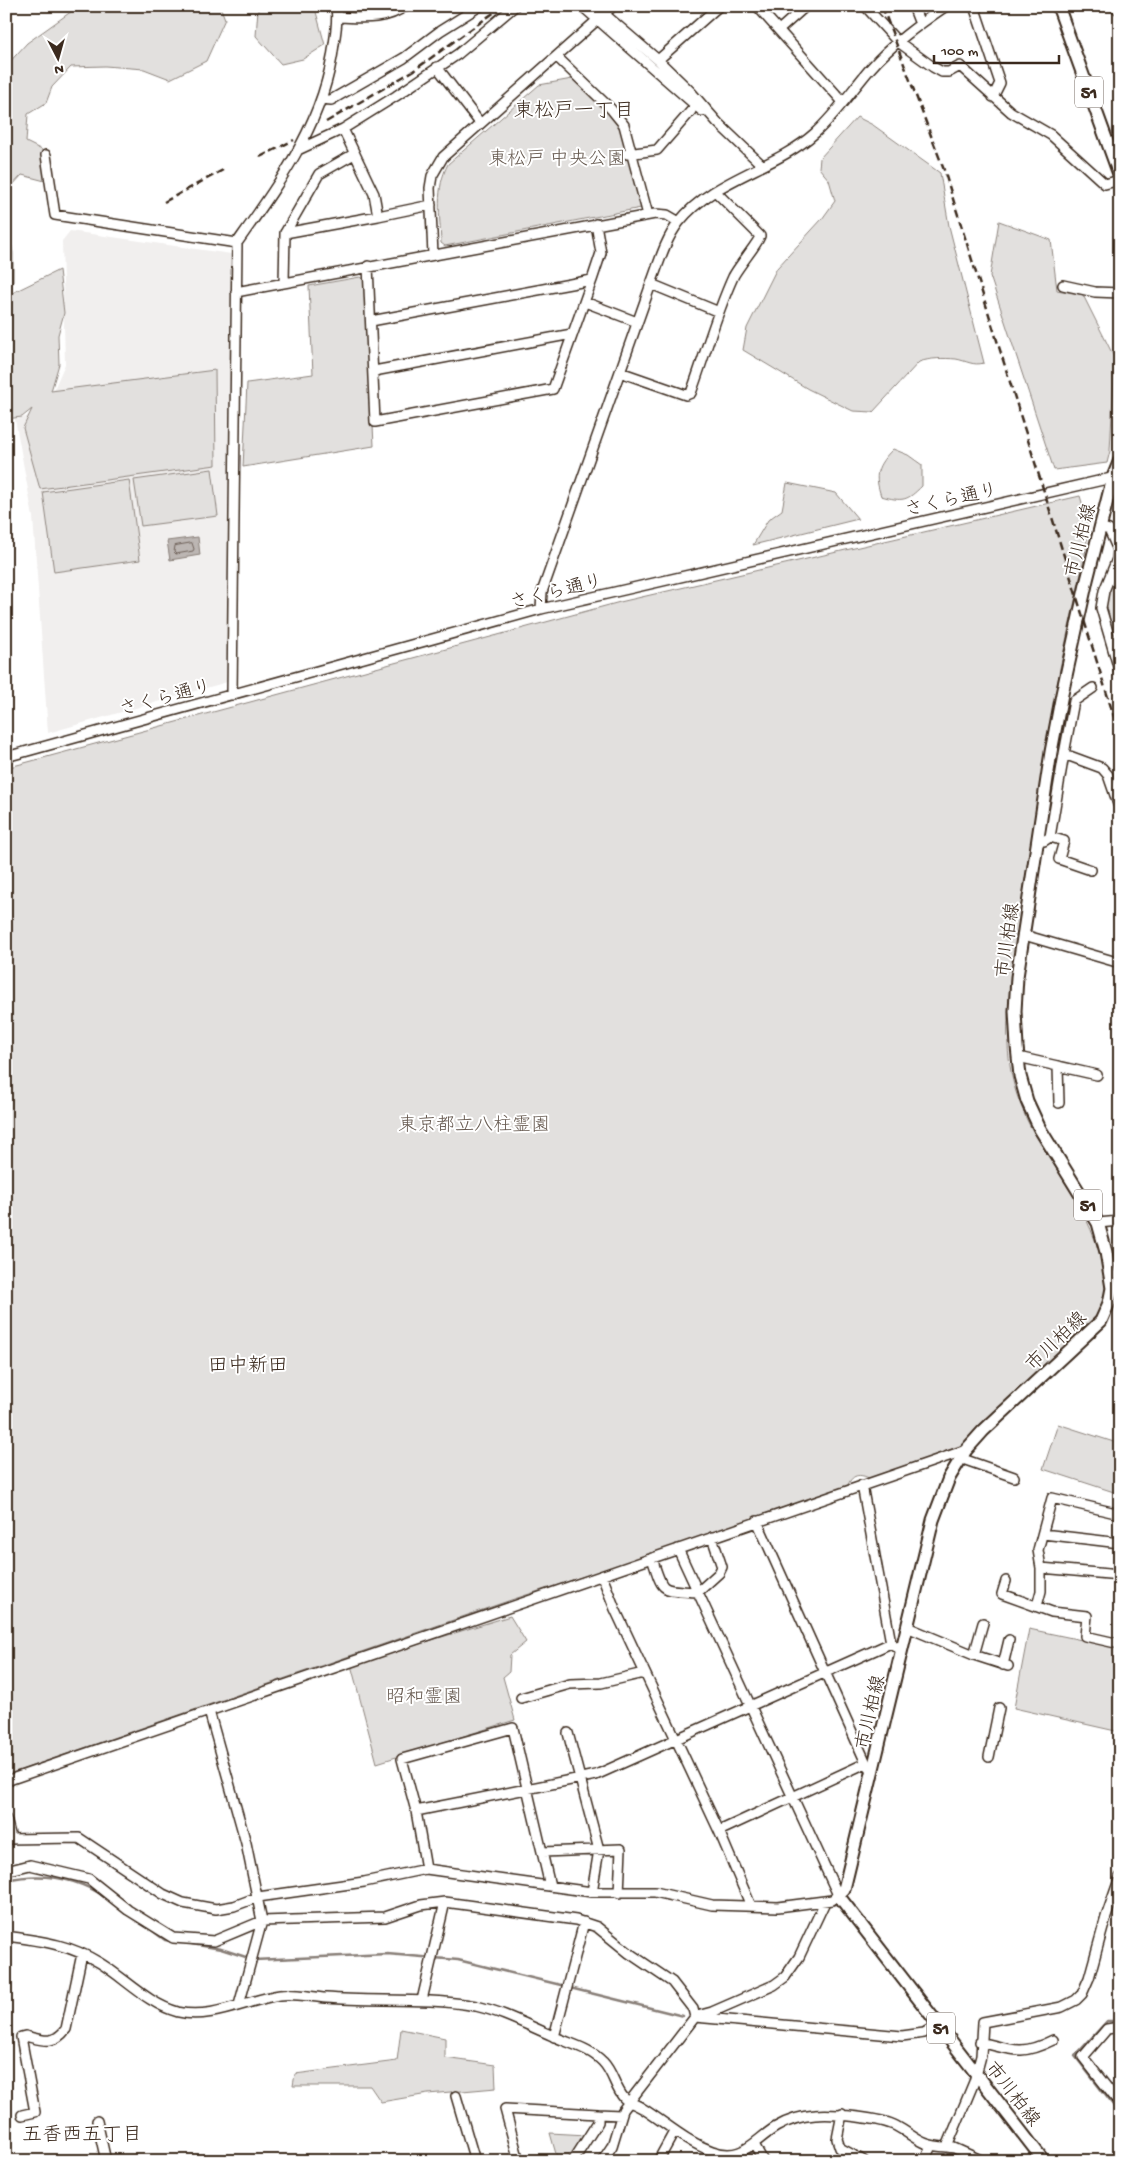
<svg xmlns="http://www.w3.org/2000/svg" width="1126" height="2167" font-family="'Gochi Hand','Klee One',sans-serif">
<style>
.built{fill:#f1efee}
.green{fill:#e2e0de;stroke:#8e857e}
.water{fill:#bcb6b3;stroke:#887e77}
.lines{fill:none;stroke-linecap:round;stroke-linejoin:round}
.shore{stroke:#6f625a;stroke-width:1}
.stream{stroke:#887e77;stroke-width:2.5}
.minor-casing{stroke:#3b2a1e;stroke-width:12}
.major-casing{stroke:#3b2a1e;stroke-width:15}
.minor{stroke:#fff;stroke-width:9}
.major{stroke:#fff;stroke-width:11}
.rail{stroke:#3b2a1e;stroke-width:2.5;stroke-dasharray:8 4;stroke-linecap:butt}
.labels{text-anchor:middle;stroke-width:4;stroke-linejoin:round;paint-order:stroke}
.shield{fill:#fff;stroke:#766a62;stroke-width:1}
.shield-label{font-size:18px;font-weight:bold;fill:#3b2a1e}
.park-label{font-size:19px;fill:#65584e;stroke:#fff}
.street-label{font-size:19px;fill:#3b2a1e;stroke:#fff}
.neighbourhood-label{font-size:20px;fill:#3b2a1e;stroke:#fff}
</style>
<rect width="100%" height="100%" fill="#fff"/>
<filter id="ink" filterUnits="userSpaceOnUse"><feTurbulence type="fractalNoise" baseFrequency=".02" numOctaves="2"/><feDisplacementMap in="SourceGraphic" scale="10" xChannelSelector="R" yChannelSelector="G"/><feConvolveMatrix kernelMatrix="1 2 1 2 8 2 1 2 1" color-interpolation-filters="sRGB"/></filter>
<g filter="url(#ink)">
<!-- built -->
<path class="built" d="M 70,231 L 231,254 L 227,682 L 48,733 L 33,517 L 15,419 L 26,417 L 51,396 L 65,364 L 62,241 Z"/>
<!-- green -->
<path class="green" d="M 79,6 L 220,6 L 225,19 L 206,61 L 170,79 L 144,69 L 105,66 L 71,67 L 52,87 L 46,103 L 28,114 L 26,142 L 42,150 L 49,174 L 45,181 L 22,175 L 10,188 L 7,220 L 13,253 L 13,283 L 6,287 L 6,66 L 27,43 Z
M 262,6 L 321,6 L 316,12 L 325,45 L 303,59 L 281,64 L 256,36 L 258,9 Z
M 572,79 C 592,97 613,112 624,137 L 641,208 L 445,246 L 441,243 C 440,216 435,188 448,164 L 539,85 Z
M 857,117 L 873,125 L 940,173 L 949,226 L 984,363 C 973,366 967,361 956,359 C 944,358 930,358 919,362 L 873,412 L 853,411 L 808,389 L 743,350 L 747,328 L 777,268 L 822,219 L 835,201 L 829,180 L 819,168 L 820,158 Z
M 999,221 L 1051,240 L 1057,290 L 1083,295 L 1115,359 L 1110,451 L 1107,463 L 1054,470 L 990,276 Z
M 59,270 L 64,313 L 58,335 L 59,364 L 51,391 L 215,370 L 216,465 L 40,489 L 23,428 L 32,409 L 22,417 L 6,419 L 6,296 Z
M 360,277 L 366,280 L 374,446 L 243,467 L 247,383 L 313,374 L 309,286 Z
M 893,449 L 908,455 L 922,465 L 922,486 C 907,501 903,502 881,496 C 874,475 876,466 893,449 Z
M 212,469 L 218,516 L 141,526 L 134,480 Z
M 129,480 L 140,560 L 54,572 L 43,492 Z
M 787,483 L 836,493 L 858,519 L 753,545 L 768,520 L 782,510 Z
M 1080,496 L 1089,526 L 1085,555 L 1060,668 L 1011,977 C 1007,1016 1004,1057 1017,1095 C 1021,1105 1025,1117 1030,1126 C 1057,1174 1092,1213 1103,1268 C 1105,1279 1106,1291 1103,1302 C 1099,1312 1093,1320 1086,1328 L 1006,1401 L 962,1445 L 871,1479 C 859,1473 852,1474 847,1487 L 659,1552 L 511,1600 L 6,1775 L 6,768 L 620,602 Z
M 1120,564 L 1120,658 L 1104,596 Z
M 1058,1424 L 1120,1444 L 1120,1494 L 1043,1469 Z
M 510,1616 L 526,1642 L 510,1655 L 509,1672 L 503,1677 L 515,1720 L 377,1763 L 351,1665 Z
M 1029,1629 L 1120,1648 L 1120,1732 L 1014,1708 Z
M 401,2029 L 445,2038 L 445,2058 L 495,2065 L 496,2088 L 428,2094 L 381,2102 L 370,2086 L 293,2086 L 295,2074 L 397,2061 Z
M 550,2133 L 587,2135 L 567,2161 L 558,2161 Z"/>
<!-- water -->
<path class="water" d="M 198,537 L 200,555 L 170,560 L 167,541 Z"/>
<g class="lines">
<!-- shore -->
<path class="shore" d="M 192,543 L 194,549 L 193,551 L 176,554 L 174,552 L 175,546 Z"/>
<!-- stream -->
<path class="stream" d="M 6,1880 C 43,1872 76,1877 107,1898
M 146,1926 L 165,1940 L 171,1941
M 186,1943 L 221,1949 L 249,1958
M 254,1960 L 387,1954 L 458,1960 L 565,1986
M 570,1988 L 683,2016
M 1120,2021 L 1107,2021 L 1075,2056 L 1120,2114"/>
<defs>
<path id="minor" d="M 582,6 L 702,111
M 595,6 L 658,60 L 690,91 L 718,123 L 762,165
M 757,6 L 843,102
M 865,6 L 897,41 L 933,67 L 942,72 L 949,72 L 960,66 L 1011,112 L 1051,135 L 1105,184 L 1120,180
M 913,6 L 920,24
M 974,6 L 1000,83 L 993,97
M 1114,6 L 1120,11
M 338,17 C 361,18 386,21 405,6
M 779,30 L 806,6
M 557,57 L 611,109 L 624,125 L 648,215
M 658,60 L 719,6
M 437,67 L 480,123
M 321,99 L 331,100 L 404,58 L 440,31 L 480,6
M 343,129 L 396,96 L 458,54 L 515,6
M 300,149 L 343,129 L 374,194 L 378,216 L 431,205
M 627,154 L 657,150 L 691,111
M 46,155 L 55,215 L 237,243
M 285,233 L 319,174 L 354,154
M 433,255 L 430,188 L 432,176 L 443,157 L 613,6
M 368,266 L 375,422 L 553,389 L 592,280 L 371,321
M 592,280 L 601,253 L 596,224
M 284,283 L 285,233 L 378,216
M 651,284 L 719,312
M 1063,285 L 1095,292 L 1120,293
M 236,292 L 655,214 L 667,215 L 679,222
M 585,302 L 637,322
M 374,371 L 572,334
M 620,372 L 686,395 L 691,393 C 705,355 716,314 733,277 C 737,268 759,242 760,236 L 715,191
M 1100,527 L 1109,530 L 1118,550 L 1117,559 L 1104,591 L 1101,608 L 1120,673
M 541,609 L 542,592 L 651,284 C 659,263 665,240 679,222 C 714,178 775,169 815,133 C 836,114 852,90 870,69 C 892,44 918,25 946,6
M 1093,688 L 1074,701 L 1064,754 L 1102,768 L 1108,775 L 1118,804
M 232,695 L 237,243 C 280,182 325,121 334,44 C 336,31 338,19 336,6
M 6,757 L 541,609 L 1120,476
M 1050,837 L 1064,841 L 1059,859 L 1091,870
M 1038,841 L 1044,841 L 1050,837 L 1064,754
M 1024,935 L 1120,963
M 1018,1057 L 1097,1075
M 1058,1066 L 1059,1103
M 1098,1223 L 1120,1221
M 960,1458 L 1014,1477
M 862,1485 L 891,1643
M 1120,1514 L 1052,1498 L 1038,1550 L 1041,1568 L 1120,1575
M 757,1521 L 866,1763 L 873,1771
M 1043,1534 L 1120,1543
M 652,1558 C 664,1595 660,1589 698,1592 L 719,1573 L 722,1567 L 712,1537
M 602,1576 L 615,1609 L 719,1831 L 751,1906
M 1006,1581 L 1002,1594 L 1052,1612 L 1087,1616 L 1085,1636 L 1120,1644
M 1037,1606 L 1041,1591 L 1041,1568
M 907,1627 L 974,1655 L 1008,1666
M 974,1655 L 983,1623
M 1003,1665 L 1009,1640
M 521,1698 L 570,1684 L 601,1683 L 644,1673
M 209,1711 L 246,1843 L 262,1921 L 239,2005
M 568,1733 L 599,1850 L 592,1892
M 989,1757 L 999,1708
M 6,1781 L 966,1450
M 416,1811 L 402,1759 L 513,1728 L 550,1886
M 6,1819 L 11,1838
M 719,1831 L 866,1763
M 6,1839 L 79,1838 L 163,1894 L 183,1903 L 216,1909 L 234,1906 L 258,1897 L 364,1882 L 426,1869 L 592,1892 L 655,1892 L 712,1905 L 778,1907 L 832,1900 L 838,1895 L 678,1549
M 543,1852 L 621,1849 L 619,1893
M 426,1869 L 416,1811 L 596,1775 L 891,1643 L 901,1650
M 6,1871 L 30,1865 L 89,1879 L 128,1910 L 173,1938 L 214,1941 L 262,1921 L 385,1917 L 421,1905 L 445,1902 L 576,1920 L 597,1927 L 629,1953 L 672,1982 L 693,2009 L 695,2017 L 623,2110 L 612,2146 L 602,2161
M 6,1936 C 41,1941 69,1944 100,1963 C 126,1979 148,2004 178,2012 C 211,2020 247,2000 280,1995 C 295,1993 311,1997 326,1998 C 376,2002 426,1997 476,2006 C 503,2012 527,2025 553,2036 C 570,2044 590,2048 603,2062 C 613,2072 615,2088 624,2098 C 629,2103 636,2104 642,2108 C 666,2123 685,2141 712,2151 C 743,2162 753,2141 776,2127 C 788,2120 801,2116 815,2115 C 832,2113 881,2118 896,2126 C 918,2138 920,2146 947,2147
M 422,2000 L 445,1902
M 697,2016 L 712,2012 L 774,1985 L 785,1977 L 799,1957 L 825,1902
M 695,2017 L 902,2036 L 924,2033 L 939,2024
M 1120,2027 L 1107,2029 L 1083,2057 L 1120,2104
M 554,2037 L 584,1922
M 980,2042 C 1013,2050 1021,2056 1053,2040
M 456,2096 L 475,2161
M 598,2114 L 621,2115
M 842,2114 L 837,2139 L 840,2148 L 864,2161
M 22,2115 L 35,2112 L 21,2037 L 25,2036 C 43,2040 53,2046 66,2029 L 82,1954
M 97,2121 L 106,2161
M 754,2144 L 763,2161
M 519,2161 L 505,2109 L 598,2114 L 598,2122 L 573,2161
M 658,2161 L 674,2132
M 924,2161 L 931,2146
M 983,2161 L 954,2148 L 947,2147 L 974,2082 L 981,2056 L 983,2022 L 1062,2007 L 1076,2000 L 1082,1994 L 1089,1978 L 1106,1917 L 1120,1877"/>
<path id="major" d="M 1058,6 L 1120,177
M 1044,2161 L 838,1895 L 844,1889 L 846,1881 L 933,1520 L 949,1478 L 966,1450 L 983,1431 L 1101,1321 L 1109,1303 L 1112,1288 L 1106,1252 L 1098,1223 L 1040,1129 L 1027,1101 L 1020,1076 L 1017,1047 L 1015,1011 L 1017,977 L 1051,752 L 1062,694 L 1087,580 L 1113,477 L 1120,460"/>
</defs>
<!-- minor casing -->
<use href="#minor" class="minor-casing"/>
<!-- major casing -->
<use href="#major" class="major-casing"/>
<!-- minor -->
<use href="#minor" class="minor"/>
<!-- major -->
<use href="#major" class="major"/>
<!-- rail -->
<path class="rail" d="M 882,6 L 944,170 L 1120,736
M 326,122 L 413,71 L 503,6
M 260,157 L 294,140
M 164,202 L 223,170"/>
</g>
</g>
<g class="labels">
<!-- shield labels -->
<g class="shield">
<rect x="1075" y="76.5" width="28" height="31" rx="4"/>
<rect x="1074" y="1189.5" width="28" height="31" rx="4"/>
<rect x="927" y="2012.5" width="28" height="31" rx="4"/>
</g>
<g class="shield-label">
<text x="1089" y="98">51</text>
<text x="1088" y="1211">51</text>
<text x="941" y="2034">51</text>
</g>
<!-- park labels -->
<g class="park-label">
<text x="557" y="164">東松戸 中央公園</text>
<text x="474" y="1130">東京都立八柱霊園</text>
<text x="424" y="1702">昭和霊園</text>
</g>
<!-- street labels -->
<g class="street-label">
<text transform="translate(951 498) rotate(-13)" y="7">さくら通り</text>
<text transform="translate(1079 540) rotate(-76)" y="7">市川柏線</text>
<text transform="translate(556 590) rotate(-14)" y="7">さくら通り</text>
<text transform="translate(165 696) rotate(-15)" y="7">さくら通り</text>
<text transform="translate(1006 940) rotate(-82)" y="7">市川柏線</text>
<text transform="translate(1055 1340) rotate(-44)" y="7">市川柏線</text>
<text transform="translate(869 1712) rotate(-77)" y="7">市川柏線</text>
<text transform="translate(1014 2093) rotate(52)" y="7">市川柏線</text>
</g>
<!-- neighbourhood labels -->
<g class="neighbourhood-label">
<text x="574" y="116">東松戸一丁目</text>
<text x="248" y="1371">田中新田</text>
<text x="82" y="2140">五香西五丁目</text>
</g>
</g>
<!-- margin -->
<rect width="1126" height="2167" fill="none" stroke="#fff" stroke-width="25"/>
<rect x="12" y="12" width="1101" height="2142" fill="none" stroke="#3b2a1e" stroke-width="2" filter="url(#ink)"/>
<!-- north arrow -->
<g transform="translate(58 58) rotate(174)" stroke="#ffffff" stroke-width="4" paint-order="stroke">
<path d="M0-4L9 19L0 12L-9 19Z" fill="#3b2a1e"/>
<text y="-8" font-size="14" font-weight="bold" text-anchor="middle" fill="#3b2a1e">N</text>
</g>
<!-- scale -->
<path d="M934 55v8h125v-8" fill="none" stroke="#3b2a1e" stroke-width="2.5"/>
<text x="941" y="55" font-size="15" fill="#3b2a1e" stroke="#ffffff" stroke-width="4" paint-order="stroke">100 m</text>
</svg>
